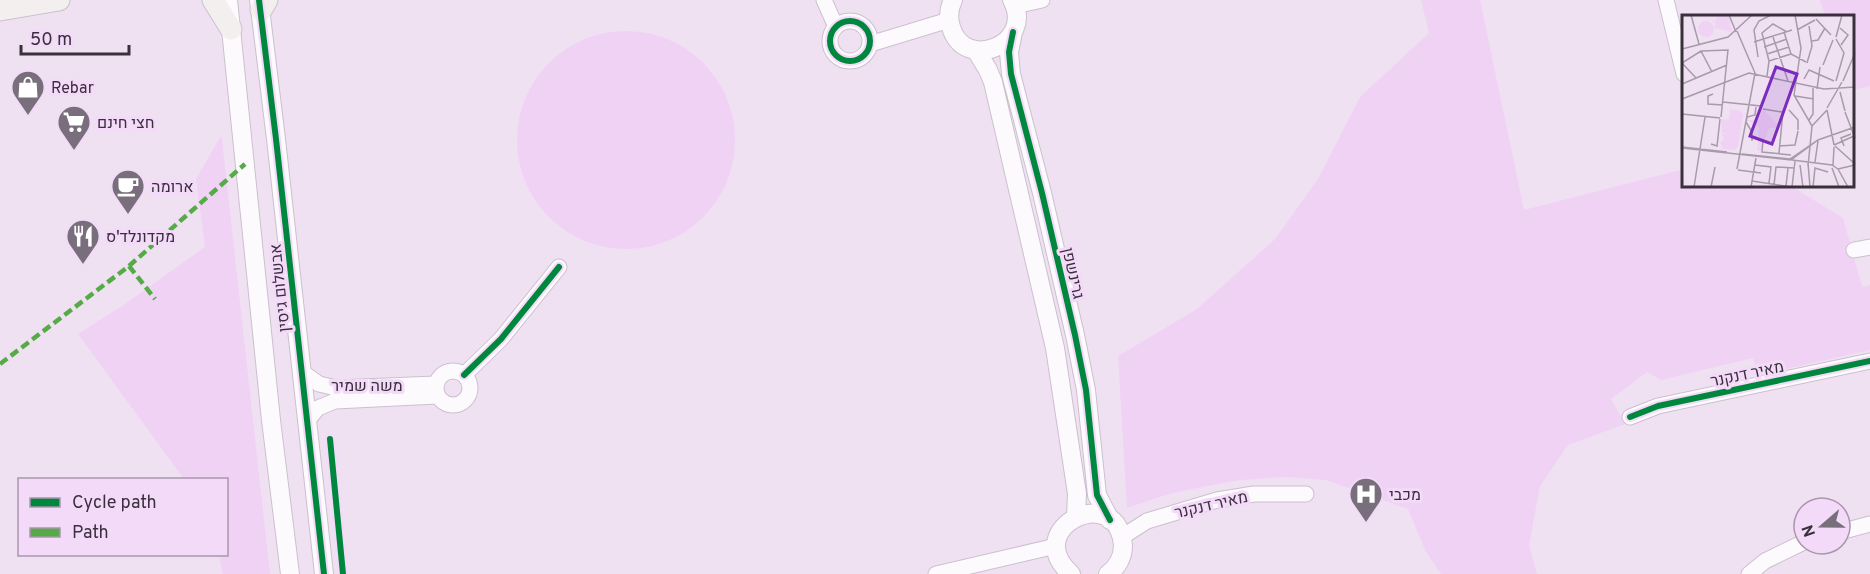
<svg xmlns="http://www.w3.org/2000/svg" width="1870" height="574" font-family="Overpass,Heebo,sans-serif">
<style>
.green{fill:#f0d2f5}
.lines{fill:none;stroke-linecap:round;stroke-linejoin:round}
.minor-casing{stroke:#cbc0ce;stroke-width:17}
.tertiary-casing{stroke:#cbc0ce;stroke-width:20}
.secondary-casing{stroke:#cbc0ce;stroke-width:23}
.minor{stroke:#fdfafd;stroke-width:15}
.tertiary{stroke:#fdfafd;stroke-width:18}
.secondary{stroke:#f4efef;stroke-width:21}
.quiet{stroke:#55ab46;stroke-width:4.5;stroke-dasharray:9 4.5;stroke-linecap:butt}
.cycleway-casing{stroke:#f4daf9;stroke-width:10}
.cycleway{stroke:#00873e;stroke-width:6}
.labels{text-anchor:middle;stroke-width:6;stroke-linejoin:round;paint-order:stroke}
.poi-label{font-size:16px;fill:#3a303c;stroke:#f4daf9;text-anchor:start}
.street-label{font-size:16px;fill:#3a303c;stroke:#f4daf9}
.inset-road{fill:none;stroke:#a79aa9;stroke-width:1.5}
.view{fill:#7b2cbf;fill-opacity:0.15;stroke:#7b2cbf;stroke-width:3}
.inset-edge{fill:none;stroke:#3a303c;stroke-width:3}
</style>
<rect width="100%" height="100%" fill="#efe1f2"/>
<!-- green -->
<path class="green" d="M 1421,0 L 1480,0 L 1524,210 L 1684,169 L 1684,186 L 1791,186 L 1843,218 L 1862,287 L 1870,285 L 1870,350 L 1759,375 L 1753,358 L 1661,380 L 1647,372 L 1611,399 L 1625,424 L 1568,445 L 1540,486 L 1529,545 L 1537,574 L 1441,574 L 1426,552 L 1408,509 L 1326,480 L 1286,477 L 1240,480 L 1201,487 L 1165,495 L 1127,508 L 1118,356 L 1197,309 L 1275,239 L 1318,179 L 1360,97 L 1429,33 Z
M 1820,0 L 1870,0 L 1870,86 L 1854,90 L 1854,16 L 1825,16 Z
M517 140a109 109 0 1 1 218 0a109 109 0 1 1-218 0Z
M 221,136 L 222,140 L 270,574 L 223,574 L 219,555 L 226,554 L 226,480 L 184,479 L 78,334 L 125,304 L 205,247 L 196,179 Z"/>
<g class="lines">
<defs>
<path id="minor" d="M 824,0 L 836,27
M 1666,0 L 1684,74
M 1015,6 L 1042,0
M830 41a20 20 0 1 1 40 0a20 20 0 1 1-40 0Z
M 870,44 L 949,20
M 1854,250 L 1870,247
M436 388a17 17 0 1 1 34 0a17 17 0 1 1-34 0Z
M 302,372 L 319,384 L 336,388 L 436,384
M 464,375 L 501,339 L 559,267
M 1630,417 L 1658,406 L 1870,361
M 307,421 L 318,408 L 335,401 L 437,396
M 1840,532 L 1870,524
M 1122,537 L 1147,521 L 1217,500 L 1254,494 L 1306,494
M 936,574 L 1056,546
M 1749,574 L 1765,561 L 1804,542"/>
<path id="tertiary" d="M 228,0 L 271,420 L 290,574
M 259,0 L 276,139 L 324,574
M 953,0 C 949,8 948,18 951,27 C 964,73 1036,44 1012,0
M 1013,32 L 1009,52 L 1011,74 L 1042,193 L 1075,335 L 1086,390 L 1097,495 L 1110,520
M 976,50 L 988,70 L 993,82 L 1055,348 L 1077,494 L 1076,516
M 1071,574 C 1019,528 1118,480 1123,546 C 1123,557 1117,568 1108,574"/>
<path id="secondary" d="M 213,0 L 231,29
M 0,10 L 59,0
M 261,10 L 267,0"/>
</defs>
<!-- minor casing -->
<use href="#minor" class="minor-casing"/>
<!-- tertiary casing -->
<use href="#tertiary" class="tertiary-casing"/>
<!-- secondary casing -->
<use href="#secondary" class="secondary-casing"/>
<!-- minor -->
<use href="#minor" class="minor"/>
<!-- tertiary -->
<use href="#tertiary" class="tertiary"/>
<!-- secondary -->
<use href="#secondary" class="secondary"/>
<!-- quiet -->
<path class="quiet" d="M 129,266 L 155,299
M 0,364 L 129,266 L 245,164"/>
<defs>
<path id="cycleway" d="M 259,0 L 276,139 L 324,574
M830 41a20 20 0 1 1 40 0a20 20 0 1 1-40 0Z
M 1013,32 L 1009,52 L 1011,74 L 1042,193 L 1075,335 L 1086,390 L 1097,495 L 1110,520
M 464,375 L 501,339 L 559,267
M 1630,417 L 1658,406 L 1870,361
M 330,439 L 343,574"/>
</defs>
<!-- cycleway casing -->
<use href="#cycleway" class="cycleway-casing"/>
<!-- cycleway -->
<use href="#cycleway" class="cycleway"/>
</g>
<!-- icons -->
<defs>
<symbol id="shop-pin" viewBox="-11 -11 22 30"><path d="M0 17L-7.5 6A9.5 9.5 0 1 1 7.5 6Z" fill="#796e7c" stroke="#f4daf9"/><path d="M-5-2.5h2.3a2.7 3.5 0 0 1 5.4 0H5L5.5 6h-11ZM-1.5-2.5h3a1.5 2.3 0 0 0-3 0Z" fill="#fff"/></symbol>
<symbol id="supermarket-pin" viewBox="-11 -11 22 30"><path d="M0 17L-7.5 6A9.5 9.5 0 1 1 7.5 6Z" fill="#796e7c" stroke="#f4daf9"/><path d="M-6-5.5h2.5l.6 2H6L4.5 2H-2.5L-4.4-4H-6ZM-1.5 3.2a1.3 1.3 0 1 0 .1 0ZM3 3.2a1.3 1.3 0 1 0 .1 0Z" fill="#fff"/></symbol>
<symbol id="cafe-pin" viewBox="-11 -11 22 30"><path d="M0 17L-7.5 6A9.5 9.5 0 1 1 7.5 6Z" fill="#796e7c" stroke="#f4daf9"/><path d="M-5.5-4.5H6V0H3Q3 3.5 0 3.5H-2.5Q-5.5 3.5-5.5 0ZM3-3.2v2h1.7v-2ZM-6 4.5H4V6H-6Z" fill="#fff"/></symbol>
<symbol id="restaurant-pin" viewBox="-11 -11 22 30"><path d="M0 17L-7.5 6A9.5 9.5 0 1 1 7.5 6Z" fill="#796e7c" stroke="#f4daf9"/><path d="M-5-6h1v4h1v-4h1v4h1v-4h1v5L-1.5 .5V6h-2V.5L-5-1ZM5-6V6H3V1.5H1.5Q1.5-4 5-6Z" fill="#fff"/></symbol>
<symbol id="hospital-pin" viewBox="-11 -11 22 30"><path d="M0 17L-7.5 6A9.5 9.5 0 1 1 7.5 6Z" fill="#796e7c" stroke="#f4daf9"/><path d="M-5-5h3v3.5h4V-5h3V5h-3V1.5h-4V5h-3Z" fill="#fff"/></symbol>
</defs>
<g fill-rule="evenodd">
<use href="#shop-pin" x="9" y="68" width="38" height="52"/>
<use href="#supermarket-pin" x="55" y="103" width="38" height="52"/>
<use href="#cafe-pin" x="109" y="167" width="38" height="52"/>
<use href="#restaurant-pin" x="64" y="217" width="38" height="52"/>
<use href="#hospital-pin" x="1347" y="475" width="38" height="52"/>
</g>
<g class="labels">
<!-- poi labels -->
<g class="poi-label">
<text x="51" y="93">Rebar</text>
<text x="97" y="128">חצי חינם</text>
<text x="151" y="192">ארומה</text>
<text x="106" y="242">מקדונלד'ס</text>
<text x="1389" y="500">מכבי</text>
</g>
<!-- street labels -->
<g class="street-label">
<text transform="translate(1074 273) rotate(77)" y="6">גרינשפן</text>
<text transform="translate(279 288) rotate(-96)" y="6">אבשלום גיסין</text>
<text transform="translate(1747 373) rotate(-12)" y="6">מאיר דנקנר</text>
<text x="367" y="391">משה שמיר</text>
<text transform="translate(1211 504) rotate(-13)" y="6">מאיר דנקנר</text>
</g>
</g>
<!-- overview -->
<g transform="translate(1682 15)">
<rect width="172" height="172" fill="#efe1f2"/>
<path d="M 35,0 L 46,0 L 50,17 L 32,13 L 34,9 L 30,4 L 34,6 ZM16 14a8 8 0 1 1 16 0a8 8 0 1 1-16 0ZM 48,94 L 58,96 L 61,100 L 56,132 L 52,135 L 41,134 L 38,127 L 42,125 L 40,119 L 44,119 L 40,117 L 39,105 L 47,104 ZM 81,94 L 99,113 L 87,113 L 79,136 L 75,136 L 77,112 L 65,105 L 77,105 Z" fill="#f0d2f5"/>
<path class="inset-road" d="M 9,0 L 17,29M 47,0 L 54,17M 113,0 L 119,33 L 112,80 L 130,111 L 126,151M 134,4 L 149,20M 158,13 L 166,20 L 159,30M 115,15 L 133,5M 102,17 L 109,39 L 124,47M 91,22 L 106,66M 154,22 L 160,0M 154,24 L 162,38 L 154,66M 130,26 L 136,25 L 143,13M 72,27 L 110,15M 82,32 L 105,24M 0,34 L 46,22 L 70,0M 19,36 L 30,57M 85,39 L 107,32M 76,42 L 72,15 L 77,6 L 89,0M 87,46 L 109,39M 0,48 L 19,36 L 46,35 L 39,102M 0,48 L 14,63M 125,48 L 130,31 L 127,11M 141,50 L 151,25M 85,61 L 87,46 L 80,18 L 91,9 L 105,17M 122,64 L 127,55 L 152,66M 161,66 L 173,38M 0,69 L 45,50M 135,74 L 138,52M 158,77 L 163,96M 31,79 L 26,81 L 26,89 L 41,90M 113,81 L 132,84M 0,84 L 67,58 L 142,74 L 173,72M 41,87 L 79,91M 145,93 L 160,67M 81,94 L 100,97M 107,95 L 116,105 L 116,115M 145,95 L 152,130M 163,97 L 173,123M 0,99 L 38,103M 0,103 L 0,124M 127,105 L 131,99 L 131,73M 130,111 L 145,95M 81,125 L 80,137 L 109,140M 70,126 L 70,117 L 64,107 L 65,102 L 73,100 L 74,92M 29,129 L 35,131 L 38,104M 152,130 L 172,121M 97,131 L 113,130 L 116,116M 153,131 L 173,149M 162,131 L 159,123 L 169,119M 0,132 L 45,137M 0,133 L 109,145 L 136,125 L 173,112M 97,138 L 101,97M 60,139 L 108,144 L 136,125 L 173,112M 110,145 L 150,150 L 156,154 L 173,150M 133,147 L 136,126M 126,148 L 128,172M 73,150 L 89,152 L 87,168M 118,150 L 121,172M 151,151 L 152,132M 150,153 L 157,172M 55,154 L 73,58 L 55,16M 156,154 L 166,172M 56,155 L 79,158M 70,166 L 110,172M 92,170 L 94,152 L 112,153M 104,171 L 106,153M 12,172 L 23,102M 29,172 L 33,152M 69,172 L 74,143M 110,172 L 113,146M 131,172 L 133,153 L 146,157"/>
<path class="view" d="M 94,52 L 115,59 L 90,129 L 68,121 Z"/>
<rect width="172" height="172" class="inset-edge"/>
</g>
<!-- legend -->
<rect x="18" y="478" width="210" height="78" fill="#f4daf9" stroke="#aa96ad" stroke-width="1.5"/>
<rect x="30" y="498" width="30" height="9" fill="#00873e" stroke="#aa96ad" stroke-width="1.5"/>
<text x="72" y="508" font-size="18" fill="#3a303c">Cycle path</text>
<rect x="30" y="528" width="30" height="9" fill="#55ab46" stroke="#aa96ad" stroke-width="1.5"/>
<text x="72" y="538" font-size="18" fill="#3a303c">Path</text>
<!-- north arrow -->
<g transform="translate(1822 526) rotate(250)"><circle r="28" fill="#f4daf9" stroke="#aa96ad" stroke-width="1.5"/>
<path d="M0-4.5L10 22L0 15L-10 22Z" fill="#796e7c"/>
<text y="-9" font-size="16" font-weight="bold" text-anchor="middle" fill="#3a303c">N</text>
</g>
<!-- scale -->
<path d="M21 45v9h108v-9" fill="none" stroke="#3a303c" stroke-width="3"/>
<text x="30" y="45" font-size="18" fill="#3a303c" stroke="#f4daf9" stroke-width="4.5" paint-order="stroke">50 m</text>
</svg>
